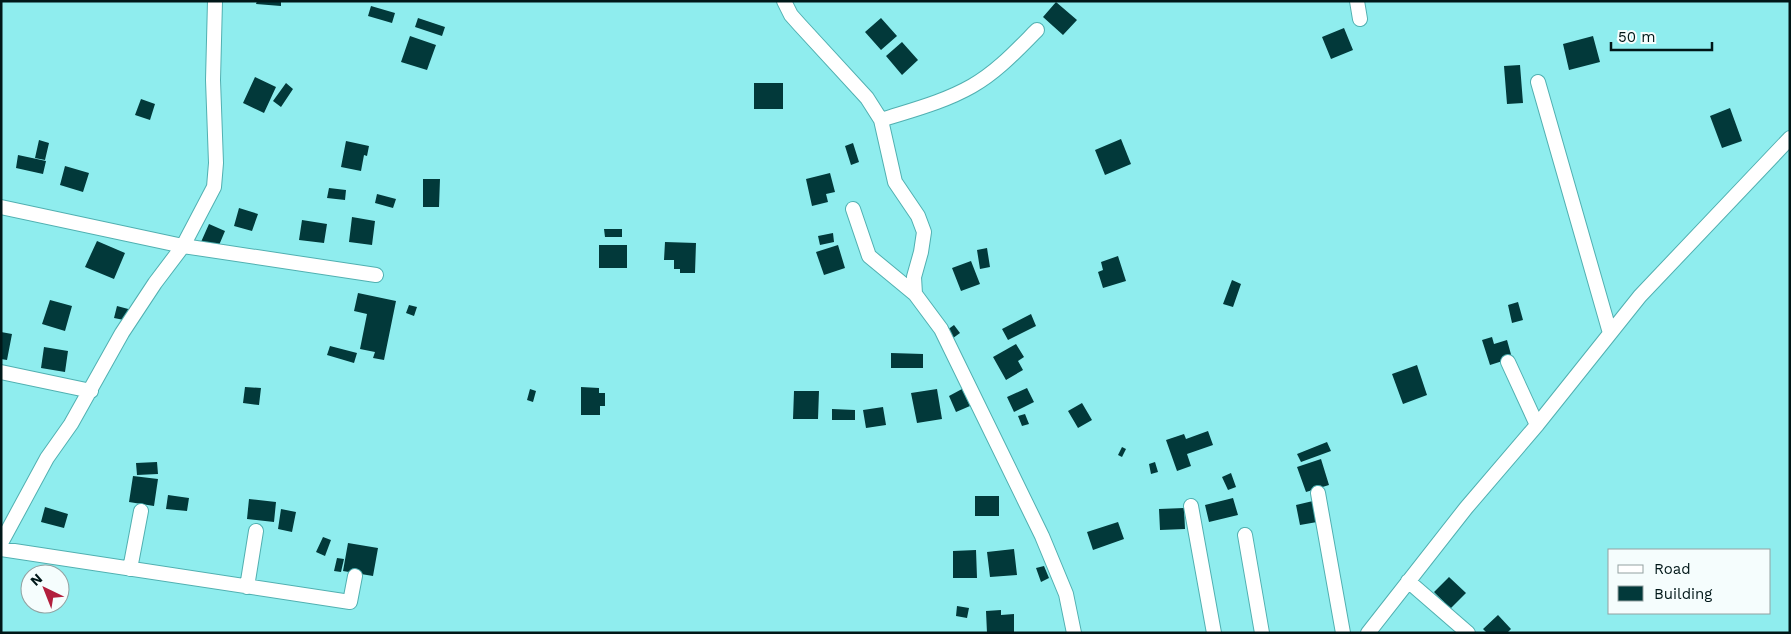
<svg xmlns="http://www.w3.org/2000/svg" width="1791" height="634" font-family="'Work Sans',sans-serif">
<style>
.building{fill:#02393a}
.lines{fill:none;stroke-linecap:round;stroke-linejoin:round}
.minor-casing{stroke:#51b0b1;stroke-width:16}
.minor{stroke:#fff;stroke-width:14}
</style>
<rect width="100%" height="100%" fill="#8fedee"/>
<!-- building -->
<path class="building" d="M 257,1 L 281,1 L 281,6 L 256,4 Z
M 1056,2 L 1077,20 L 1063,35 L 1043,17 Z
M 371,6 L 395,13 L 392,23 L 368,16 Z
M 418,18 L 445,27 L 442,36 L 415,27 Z
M 881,18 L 897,36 L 881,50 L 865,32 Z
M 1344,28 L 1353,50 L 1331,59 L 1322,37 Z
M 410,36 L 436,45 L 427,70 L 401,62 Z
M 1593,36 L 1600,62 L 1569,70 L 1563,44 Z
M 902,42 L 918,60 L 902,75 L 886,56 Z
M 1520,65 L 1523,103 L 1507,104 L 1504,66 Z
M 255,77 L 276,87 L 264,113 L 243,103 Z
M 286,83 L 293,89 L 281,107 L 273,101 Z
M 754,83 L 783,83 L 783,109 L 754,109 Z
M 141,99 L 155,104 L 150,120 L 135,115 Z
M 1730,108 L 1742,141 L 1722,148 L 1710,116 Z
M 1121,139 L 1131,164 L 1105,175 L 1095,150 Z
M 39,140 L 49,143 L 45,160 L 35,158 Z
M 346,141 L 369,146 L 367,156 L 364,155 L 361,171 L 341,167 Z
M 853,143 L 859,162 L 851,165 L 845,146 Z
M 18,155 L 46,161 L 43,174 L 16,168 Z
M 65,166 L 89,173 L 83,192 L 60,185 Z
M 830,173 L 835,192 L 826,194 L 828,202 L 812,206 L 806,179 Z
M 423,179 L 440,179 L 439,207 L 423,207 Z
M 329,188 L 346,190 L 345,200 L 327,198 Z
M 377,194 L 396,199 L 393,208 L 375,203 Z
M 239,208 L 258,214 L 252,231 L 234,226 Z
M 352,217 L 375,221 L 372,245 L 349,242 Z
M 302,220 L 327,224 L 324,243 L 299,240 Z
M 209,224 L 225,231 L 217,250 L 201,242 Z
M 604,229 L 622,229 L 622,237 L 605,237 Z
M 833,233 L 834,242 L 820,245 L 818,236 Z
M 97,241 L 125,253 L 114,279 L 85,267 Z
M 665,242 L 696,243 L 695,273 L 680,273 L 680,269 L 674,269 L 674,260 L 664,260 Z
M 599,245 L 627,245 L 627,268 L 599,268 Z
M 838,245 L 845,268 L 824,275 L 816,252 Z
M 987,248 L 990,267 L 980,269 L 977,250 Z
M 1118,256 L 1126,281 L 1103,288 L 1098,272 L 1103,270 L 1101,262 Z
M 971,261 L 980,284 L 961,291 L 952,268 Z
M 1232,280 L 1241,284 L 1233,307 L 1223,304 Z
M 358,293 L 396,301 L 384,360 L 373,358 L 375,352 L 360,349 L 367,314 L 354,311 Z
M 50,300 L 72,306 L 65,331 L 42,324 Z
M 1518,302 L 1523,320 L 1512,323 L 1508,305 Z
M 409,305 L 417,307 L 414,316 L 406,313 Z
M 117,306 L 132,310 L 129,321 L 114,318 Z
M 1031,314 L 1036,326 L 1008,340 L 1002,329 Z
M 954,325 L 960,333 L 949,341 L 943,333 Z
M 1,332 L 12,334 L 7,360 L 1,359 Z
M 1492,337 L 1494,344 L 1507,340 L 1512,358 L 1490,365 L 1482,340 Z
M 1016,344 L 1024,357 L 1018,361 L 1023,370 L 1006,380 L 993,357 Z
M 330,346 L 357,353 L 354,363 L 327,355 Z
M 44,347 L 68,351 L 65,372 L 41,368 Z
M 891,353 L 923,354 L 923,368 L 891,368 Z
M 1417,365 L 1427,395 L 1403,404 L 1392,374 Z
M 245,387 L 261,388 L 259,405 L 243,403 Z
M 581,387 L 599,388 L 599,393 L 605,393 L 605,406 L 600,406 L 600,415 L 581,415 Z
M 1027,388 L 1034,402 L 1014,412 L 1007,397 Z
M 530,389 L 536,391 L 533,402 L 527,400 Z
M 937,389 L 942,419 L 917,423 L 911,393 Z
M 962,389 L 970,406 L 956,412 L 949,396 Z
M 794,391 L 819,391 L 818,419 L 793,419 Z
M 1082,403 L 1092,420 L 1078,428 L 1068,411 Z
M 883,407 L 886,425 L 866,428 L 863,410 Z
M 832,409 L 855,410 L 855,420 L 832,420 Z
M 1025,414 L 1029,424 L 1022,426 L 1018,416 Z
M 1208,431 L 1213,445 L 1187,454 L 1191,466 L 1177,471 L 1166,440 L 1184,434 L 1186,439 Z
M 1327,442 L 1331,451 L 1301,462 L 1297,454 Z
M 1122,447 L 1126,449 L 1122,457 L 1118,455 Z
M 1321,459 L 1329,485 L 1306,492 L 1297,467 Z
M 157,462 L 158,474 L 137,475 L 136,463 Z
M 1155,462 L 1158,472 L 1151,474 L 1149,464 Z
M 1231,473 L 1236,487 L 1228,490 L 1222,477 Z
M 133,476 L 158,479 L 154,506 L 129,502 Z
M 168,495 L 189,498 L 187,511 L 166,509 Z
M 975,496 L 999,496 L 999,516 L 975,516 Z
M 1233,498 L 1238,515 L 1209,522 L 1205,505 Z
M 249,499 L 276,502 L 274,522 L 247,519 Z
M 1313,501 L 1317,522 L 1300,525 L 1296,505 Z
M 45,507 L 68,514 L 64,528 L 41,522 Z
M 1184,508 L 1185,529 L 1160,530 L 1159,509 Z
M 281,509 L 296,512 L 292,532 L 278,529 Z
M 1118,522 L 1124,539 L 1093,550 L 1087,532 Z
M 323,537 L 331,540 L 325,556 L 316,552 Z
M 348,543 L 378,548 L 373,576 L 343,571 Z
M 1014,549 L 1017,575 L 990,577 L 987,552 Z
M 976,550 L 977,578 L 953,578 L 953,551 Z
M 337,558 L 344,559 L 341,572 L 334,571 Z
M 1044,566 L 1049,578 L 1041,582 L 1036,568 Z
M 1449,577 L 1466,593 L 1446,613 L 1440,607 L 1444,602 L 1434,592 Z
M 957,606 L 969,608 L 967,618 L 956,616 Z
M 1001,610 L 1001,615 L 1014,614 L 1014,633 L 987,633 L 986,611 Z
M 1498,615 L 1511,629 L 1507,633 L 1487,633 L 1483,629 Z"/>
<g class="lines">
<defs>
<path id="minor" d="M 784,1 L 791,15 L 799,24 L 867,98 L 881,120 L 895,182 L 918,216 L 924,232 L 921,252 L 914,277 L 915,294 L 941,329 L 1042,536 L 1066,594 L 1074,633
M 1357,1 L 1360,19
M 1538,82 L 1610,333
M 881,120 C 912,110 944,102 972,86 C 997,72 1017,50 1037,30
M 1,207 L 183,246 L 376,275
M 853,209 L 869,256 L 915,294
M 1508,362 L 1537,425
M 1,372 L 91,391
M 1318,493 L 1343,633
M 1191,506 L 1214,633
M 1245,535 L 1262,633
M 1,543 L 47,458 L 71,424 L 122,333 L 155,283 L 183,246 L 214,187 L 216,163 L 213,80 L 215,1
M 1,549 L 350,602 L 355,576
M 130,569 L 141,511
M 1408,581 L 1468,633
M 247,587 L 256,531
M 1368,633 L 1466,508 L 1537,425 L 1640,296 L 1790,138"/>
</defs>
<!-- minor casing -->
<use href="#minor" class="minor-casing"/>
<!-- minor -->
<use href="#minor" class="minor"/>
</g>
<!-- border -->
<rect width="1791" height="634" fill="none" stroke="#001718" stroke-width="5"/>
<!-- legend -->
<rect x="1608" y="549" width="162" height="65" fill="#f5fdfd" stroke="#93a1a1"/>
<rect x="1618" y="565" width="25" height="8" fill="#ffffff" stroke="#93a1a1"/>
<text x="1654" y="574" font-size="15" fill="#001718">Road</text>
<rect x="1618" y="586" width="25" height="15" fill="#02393a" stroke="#93a1a1"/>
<text x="1654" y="599" font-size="15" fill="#001718">Building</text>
<!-- north arrow -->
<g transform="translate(45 589) rotate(317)"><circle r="24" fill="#f5fdfd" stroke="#93a1a1"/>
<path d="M0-4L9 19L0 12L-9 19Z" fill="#b21f3d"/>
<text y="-8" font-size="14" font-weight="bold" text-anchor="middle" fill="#001718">N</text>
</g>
<!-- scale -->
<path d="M1611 42v8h101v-8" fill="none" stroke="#001718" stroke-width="2.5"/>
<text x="1618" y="42" font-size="15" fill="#001718" stroke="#f5fdfd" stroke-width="4" paint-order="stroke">50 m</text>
</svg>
